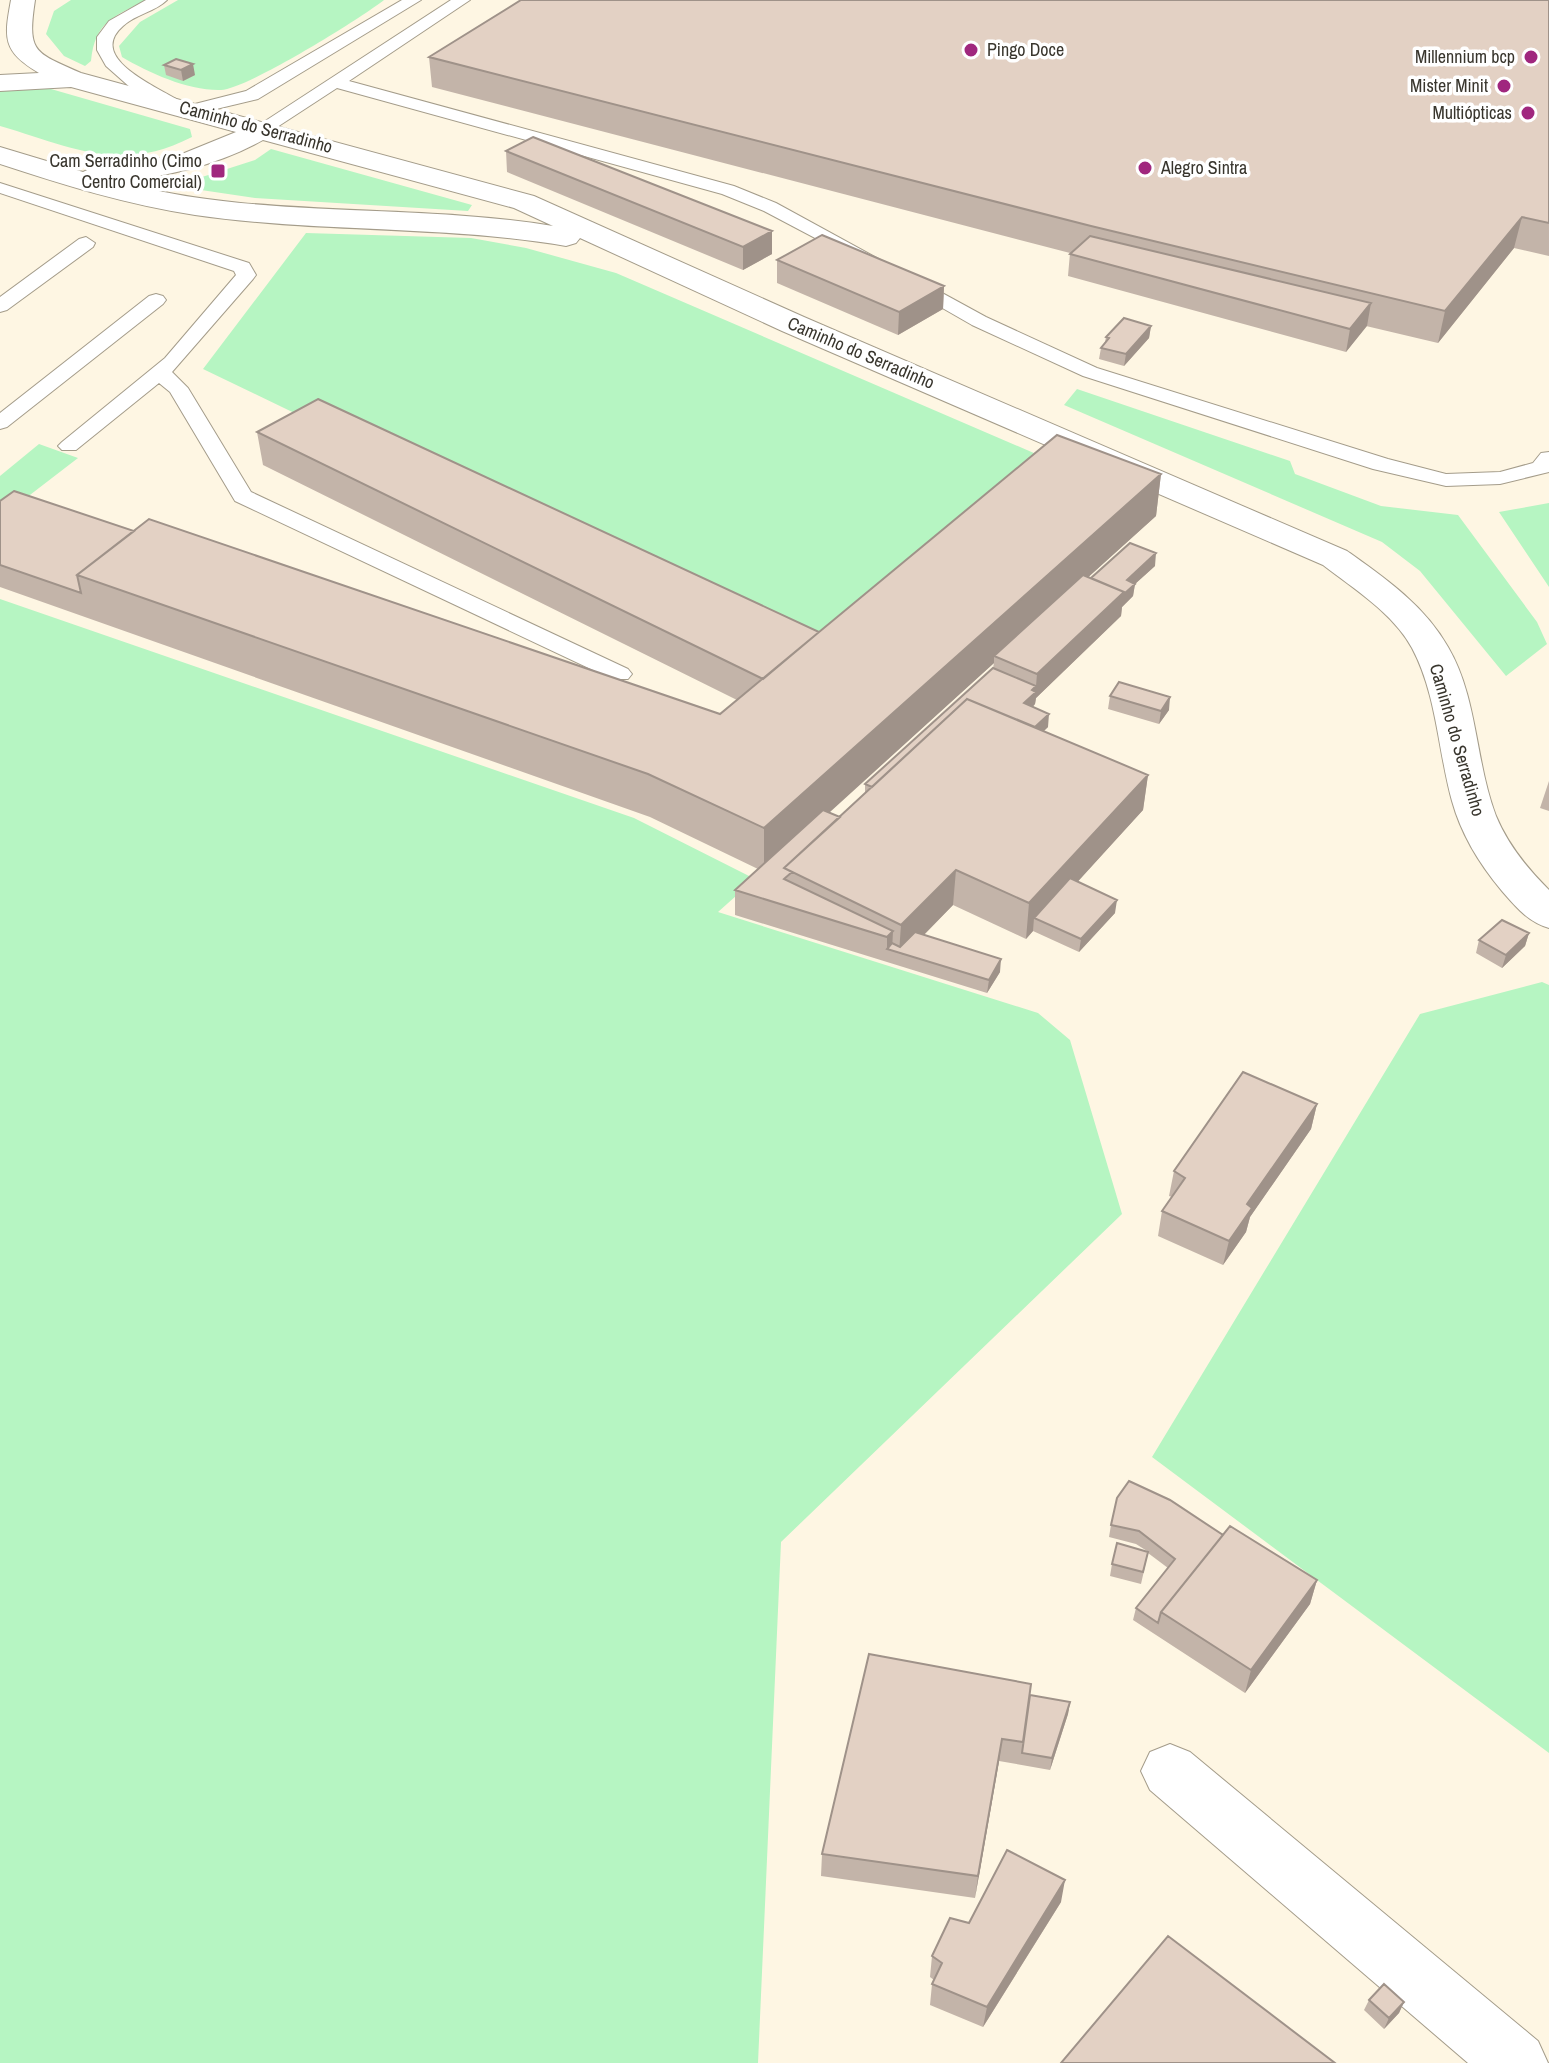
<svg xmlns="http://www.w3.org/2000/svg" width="1549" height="2063" font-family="'Archivo Narrow',sans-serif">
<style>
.green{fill:#b6f5c2}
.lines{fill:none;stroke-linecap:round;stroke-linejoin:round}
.lane-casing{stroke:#a49c8a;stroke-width:2}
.street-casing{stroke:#a49c8a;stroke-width:2}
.lane{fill:#fff;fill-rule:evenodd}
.street{fill:#fff;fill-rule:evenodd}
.wall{fill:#c3b4a9;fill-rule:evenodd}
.shaded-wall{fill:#9f9289}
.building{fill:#e3d1c4;stroke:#9f9289;stroke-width:2}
.poi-dot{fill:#a0277e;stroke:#fff;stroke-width:3}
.labels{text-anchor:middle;stroke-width:7;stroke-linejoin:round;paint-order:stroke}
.far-poi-label{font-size:18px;fill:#38352d;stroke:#fff;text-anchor:end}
.far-street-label{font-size:18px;fill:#38352d;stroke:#fff}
</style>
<rect width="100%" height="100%" fill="#fef6e3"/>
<!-- green -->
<path class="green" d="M 71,0 L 146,0 C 114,17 95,21 91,61 L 85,66 L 64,56 L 46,34 L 54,11 Z
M 178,0 L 384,0 C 360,19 247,89 221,90 C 189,91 149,73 122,57 L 119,46 L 140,22 Z
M 44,87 L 190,129 L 192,137 C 120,174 72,147 0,126 L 0,90 Z
M 271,149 L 472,205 L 468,211 L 255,198 L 174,186 L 255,160 Z
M 306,233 L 471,238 L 526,248 L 616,273 L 1043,457 L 825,669 L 203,369 Z
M 1077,389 L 1290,461 L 1295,474 L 1381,506 L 1458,515 L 1537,622 L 1547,644 L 1506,676 L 1420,571 L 1382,542 L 1064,405 Z
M 39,444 L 78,458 L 0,518 L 0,476 Z
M 1549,503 L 1549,587 L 1499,512 Z
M 0,599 L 634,818 L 755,879 L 718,912 L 1038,1013 L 1070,1040 L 1122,1214 L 781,1542 L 758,2063 L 0,2063 Z
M 1542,982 L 1549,985 L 1549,1753 L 1152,1457 L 1420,1014 Z"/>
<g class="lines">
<defs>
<path id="lane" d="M 146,0 L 167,0 C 155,12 136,14 123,26 C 83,61 169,91 187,106 L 246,91 L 402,0 L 421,0 L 258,99 L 191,115 L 173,111 L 132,89 L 106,66 L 97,50 L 97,37 L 109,21 Z
M 451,0 L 470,0 L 349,81 L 734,186 L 776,203 L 884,262 L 882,266 L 868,266 L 764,211 L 722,194 L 337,88 L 268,133 L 262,134 L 253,129 Z
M 0,183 L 249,263 L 256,275 L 253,279 L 172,372 L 188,388 L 251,492 L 628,669 L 632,674 L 628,679 L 612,679 L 235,501 L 170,392 L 159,383 L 76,450 L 62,450 L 58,446 L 62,442 L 165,358 L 236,275 L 234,271 L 0,193 Z
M 86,237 L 95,243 L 93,247 L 7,310 L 0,312 L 0,297 L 79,239 Z
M 911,276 L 986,317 L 1097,368 L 1388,459 L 1446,474 L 1500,472 L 1533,463 L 1541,453 L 1549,452 L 1549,472 L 1500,484 L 1446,486 L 1373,469 L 1083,376 L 972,325 L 904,286 L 901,282 Z
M 156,294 L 163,296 L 166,300 L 163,304 L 7,427 L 0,429 L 0,413 L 149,296 Z"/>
<path id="street" d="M 11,0 L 35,0 C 27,53 34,52 81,73 L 534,196 L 804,317 L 1347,551 C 1385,578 1424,605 1448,647 C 1478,698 1475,761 1496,816 C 1508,845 1527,868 1549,890 L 1549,928 C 1528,922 1516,907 1502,891 C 1480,865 1461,834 1452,801 C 1438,751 1437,695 1412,648 C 1393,613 1354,589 1323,565 L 782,331 L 580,238 L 576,243 L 566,246 C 443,225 318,233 195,215 C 128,205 64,185 0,164 L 0,147 L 83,172 L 96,166 L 177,156 L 236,132 L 71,87 L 0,91 L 0,75 L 39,73 C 2,51 4,38 11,0 ZM 263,140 L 514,208 L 553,226 C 408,202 258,220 116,181 C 167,177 218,165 263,140 Z
M 1170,1744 L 1190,1752 L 1538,2041 L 1548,2063 L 1468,2063 L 1150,1790 L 1141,1771 L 1150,1752 Z"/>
</defs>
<!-- lane casing -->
<use href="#lane" class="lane-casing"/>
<!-- street casing -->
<use href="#street" class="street-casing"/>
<!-- lane -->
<use href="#lane" class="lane"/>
<!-- street -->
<use href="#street" class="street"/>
</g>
<!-- wall -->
<path class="wall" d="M 1549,0 L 1549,256 L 1514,248 L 1438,343 L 1366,326 L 1346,352 L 1068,276 L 1070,253 L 432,87 L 429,57 Z
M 164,65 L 195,75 L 183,81 L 166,75 Z
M 506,151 L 772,231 L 772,254 L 743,270 L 507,172 Z
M 777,260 L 944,286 L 943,309 L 898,335 L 777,283 Z
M 1151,326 L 1149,338 L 1124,366 L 1099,359 L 1101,348 L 1105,342 L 1106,337 Z
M 257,432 L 819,632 L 1161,474 L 1156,516 L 1088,577 L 1091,578 L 1155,566 L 1135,584 L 1133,596 L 1122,607 L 1121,616 L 1036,698 L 1035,704 L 1033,707 L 1048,727 L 1044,731 L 1148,775 L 1143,810 L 1077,882 L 1115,913 L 1079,952 L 1033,931 L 1026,939 L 953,905 L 924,935 L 1000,972 L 987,993 L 735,915 L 735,890 L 758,869 L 650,817 L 0,587 L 0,501 L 134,531 L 720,714 L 737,700 L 263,465 ZM 994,663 L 993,668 L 865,784 L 865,794 L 840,817 L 829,812 Z
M 1110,696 L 1169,710 L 1159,724 L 1108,709 Z
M 1549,781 L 1549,811 L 1540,808 Z
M 1529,933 L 1525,946 L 1502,968 L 1476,953 L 1479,940 Z
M 1317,1104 L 1311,1129 L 1250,1217 L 1246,1232 L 1223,1265 L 1158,1236 L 1162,1211 L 1172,1197 L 1169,1196 L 1174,1171 Z
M 1111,1525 L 1223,1535 L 1317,1580 L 1310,1604 L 1245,1693 L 1133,1620 L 1136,1608 L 1168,1568 L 1148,1553 L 1141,1584 L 1110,1576 L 1112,1564 L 1147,1551 L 1136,1544 L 1109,1537 Z
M 1030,1695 L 1070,1702 L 1068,1714 L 1050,1770 L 999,1761 L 975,1898 L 821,1876 L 822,1854 Z
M 1061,1902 L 983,2027 L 930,2005 L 932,1984 L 934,1980 L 930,1977 L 932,1956 L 969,1923 Z
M 1369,2000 L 1404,2002 L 1399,2013 L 1384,2029 L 1364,2010 Z"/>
<!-- shaded-wall -->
<path class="shaded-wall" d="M 193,64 L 195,75 L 183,81 L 181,70 Z
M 1522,217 L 1514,248 L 1438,343 L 1445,311 Z
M 772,231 L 772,254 L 743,270 L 743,247 Z
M 944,286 L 943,309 L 898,335 L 899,312 Z
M 1371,303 L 1367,326 L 1346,352 L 1350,329 Z
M 1151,326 L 1149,338 L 1124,366 L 1126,354 Z
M 1161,474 L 1156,516 L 999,658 L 994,656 L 994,663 L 764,872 L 764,828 Z
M 1156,553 L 1155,566 L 1135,584 L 1133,596 L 1122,607 L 1121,616 L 1036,698 L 1035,704 L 1023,716 L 1024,703 L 1032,690 L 1036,686 L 1037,674 L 1127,580 Z
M 1170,697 L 1169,710 L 1159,724 L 1161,711 Z
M 1049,714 L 1048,727 L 1017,756 L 1018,743 Z
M 1148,775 L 1143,810 L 1042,921 L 1034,918 L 1033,931 L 1026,939 L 1029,903 Z
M 956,870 L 953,905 L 904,955 L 899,953 L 901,925 Z
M 1117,900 L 1115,913 L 1079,952 L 1081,939 Z
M 893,931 L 892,951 L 887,949 L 887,937 Z
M 1529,933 L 1525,946 L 1502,968 L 1506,955 Z
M 1001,959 L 1000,972 L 987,993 L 989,980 Z
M 1317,1104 L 1311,1129 L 1250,1217 L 1246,1232 L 1223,1265 L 1229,1241 L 1247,1204 Z
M 1317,1580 L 1310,1604 L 1245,1693 L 1251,1670 Z
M 1070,1702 L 1068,1714 L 1050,1770 L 1052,1758 Z
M 1002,1739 L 999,1761 L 975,1898 L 978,1876 Z
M 1065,1880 L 1061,1902 L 983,2027 L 987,2007 Z
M 1404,2002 L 1399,2013 L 1384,2029 L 1389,2018 Z"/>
<!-- building -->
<path class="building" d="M 521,0 L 1549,0 L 1549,223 L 1522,217 L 1445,311 L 1091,226 L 429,57 Z
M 176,59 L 193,64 L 181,70 L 164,65 Z
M 533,137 L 772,231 L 743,247 L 506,151 Z
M 822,235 L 944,286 L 899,312 L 777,260 Z
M 1090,236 L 1371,303 L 1350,329 L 1070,254 Z
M 1124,318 L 1151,326 L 1126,354 L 1101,348 L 1109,338 L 1106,337 Z
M 318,399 L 819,632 L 763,679 L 257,432 Z
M 1057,435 L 1161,474 L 764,828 L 648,774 L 77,575 L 149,519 L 720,714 Z
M 14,491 L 134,531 L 77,575 L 81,593 L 0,565 L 0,501 Z
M 1130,543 L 1156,553 L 1127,580 L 1135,584 L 1124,594 L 1124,592 L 1091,578 Z
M 1083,575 L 1124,592 L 1037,674 L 994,656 Z
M 993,668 L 1036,686 L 1032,690 L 1036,692 L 1024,703 L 1049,714 L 1035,727 L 967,699 L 872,787 L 865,784 Z
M 1119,682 L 1170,697 L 1161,711 L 1110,696 Z
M 967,699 L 1148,775 L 1029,903 L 956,870 L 901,925 L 784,868 Z
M 823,810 L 840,817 L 784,868 L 792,872 L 784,879 L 893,931 L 887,937 L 735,890 Z
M 1070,878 L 1117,900 L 1081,939 L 1034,918 Z
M 1502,920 L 1529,933 L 1506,955 L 1479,940 Z
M 915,932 L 1001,959 L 989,980 L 887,949 L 892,943 L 900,947 Z
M 1243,1072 L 1317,1104 L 1247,1204 L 1252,1208 L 1229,1241 L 1162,1211 L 1185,1178 L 1174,1171 Z
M 1129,1481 L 1170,1500 L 1223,1535 L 1161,1612 L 1158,1623 L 1136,1608 L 1175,1559 L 1139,1531 L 1111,1525 L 1117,1498 Z
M 1230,1526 L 1317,1580 L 1251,1670 L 1161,1612 Z
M 1117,1543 L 1148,1552 L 1143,1572 L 1112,1564 Z
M 869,1654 L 1031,1684 L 1023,1742 L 1002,1739 L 978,1876 L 822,1854 Z
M 1030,1695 L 1070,1702 L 1052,1758 L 1022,1753 Z
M 1007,1850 L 1065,1880 L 987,2007 L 932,1984 L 942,1963 L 932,1956 L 950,1918 L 969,1923 Z
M 1168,1936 L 1335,2063 L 1061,2063 Z
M 1384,1984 L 1404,2002 L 1389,2018 L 1369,2000 Z"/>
<!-- markers -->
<g class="poi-dot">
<circle cx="971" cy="50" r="8"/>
<circle cx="1531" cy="57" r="8"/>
<circle cx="1504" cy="86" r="8"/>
<circle cx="1528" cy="113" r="8"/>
<circle cx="1145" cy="168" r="8"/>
<rect x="210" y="163" width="16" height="16" rx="4"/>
</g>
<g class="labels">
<!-- far-poi labels -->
<g class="far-poi-label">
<text x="987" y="56" text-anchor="start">Pingo Doce</text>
<text x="1515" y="63">Millennium bcp</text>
<text x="1488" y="92">Mister Minit</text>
<text x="1512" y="119">Multiópticas</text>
<text x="202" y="167">Cam Serradinho (Cimo<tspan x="202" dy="21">Centro Comercial)</tspan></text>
<text x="1161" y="174" text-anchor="start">Alegro Sintra</text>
</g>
<!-- far-street labels -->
<g class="far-street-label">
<text transform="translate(256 127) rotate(15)" y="6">Caminho do Serradinho</text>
<text transform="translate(861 353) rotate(23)" y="6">Caminho do Serradinho</text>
<text transform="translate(1457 740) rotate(74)" y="6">Caminho do Serradinho</text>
</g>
</g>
</svg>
